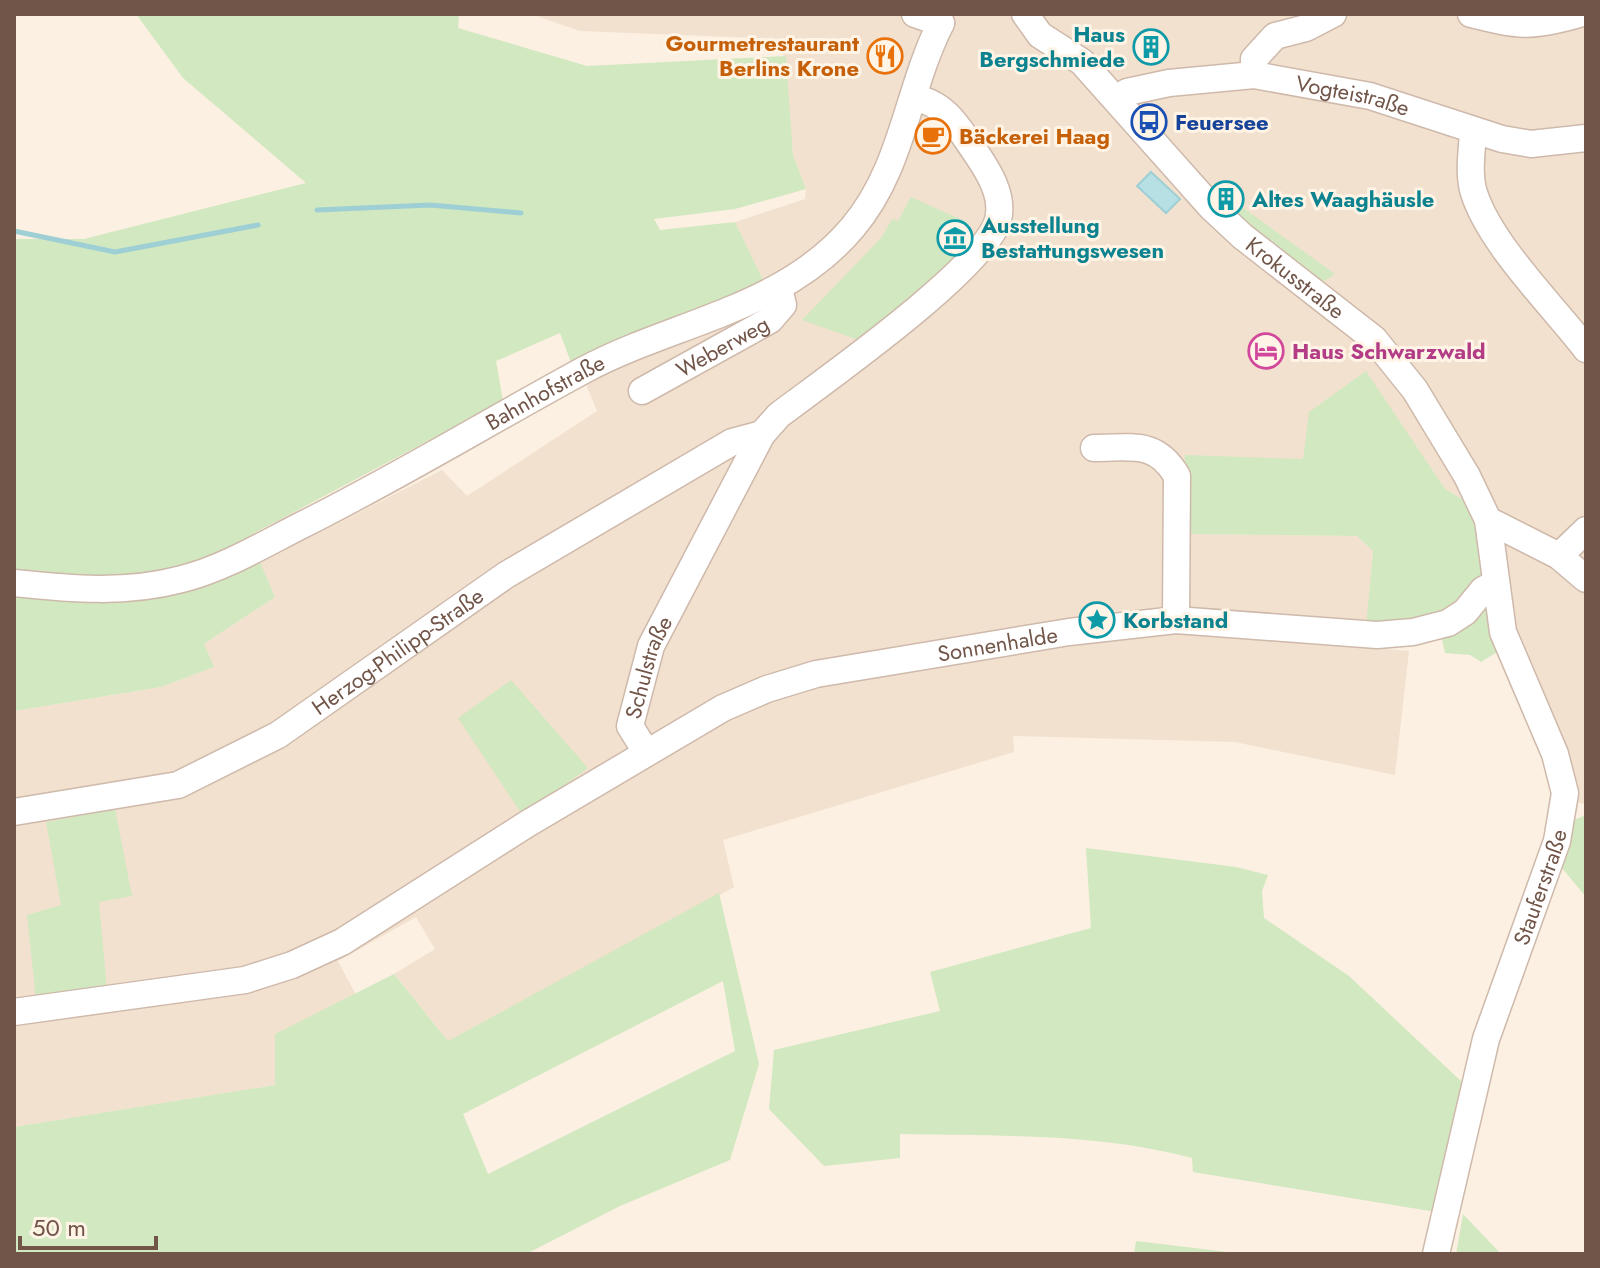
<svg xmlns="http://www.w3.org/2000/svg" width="1600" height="1268" font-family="Jost,sans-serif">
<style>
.residential{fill:#f3e1cf}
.green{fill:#d2e8c0;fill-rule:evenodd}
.water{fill:#b6e0e4;stroke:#9dcfd5;stroke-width:2}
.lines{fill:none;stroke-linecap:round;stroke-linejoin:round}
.stream{stroke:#9dcfd5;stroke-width:5}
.minor-casing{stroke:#ceb9ab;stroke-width:29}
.minor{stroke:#fff;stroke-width:26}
.labels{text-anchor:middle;stroke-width:6;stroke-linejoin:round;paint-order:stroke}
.culture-label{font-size:22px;font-weight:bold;fill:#0d838f;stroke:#fff4e6;text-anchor:start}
.food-label{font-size:22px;font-weight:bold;fill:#c56008;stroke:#fff4e6;text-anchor:end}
.street-label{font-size:22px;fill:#725549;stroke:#fff4e6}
.transit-label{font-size:22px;font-weight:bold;fill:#164399;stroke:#fff4e6;text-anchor:start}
.hotel-label{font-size:22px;font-weight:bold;fill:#b23c85;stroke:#fff4e6;text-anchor:start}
</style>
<rect width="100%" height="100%" fill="#fbf0e1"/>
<!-- residential -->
<path class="residential" d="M 531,14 L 1586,14 L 1586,804 L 1575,802 L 1467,502 L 1445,489 L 1365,372 L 1303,459 L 1184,534 L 1357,536 L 1373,551 L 1365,647 L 1409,651 L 1395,775 L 1235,742 L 1013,736 L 1014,752 L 723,840 L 734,887 L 448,1041 L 394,974 L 435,949 L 416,917 L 338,961 L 356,995 L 275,1034 L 276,1085 L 14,1127 L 14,711 L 161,687 L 213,667 L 204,644 L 275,597 L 260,563 L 442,470 L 467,496 L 597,411 L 585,382 L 773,302 L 735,222 L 805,199 L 806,189 L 793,155 L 782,39 L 580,31 Z"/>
<!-- green -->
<path class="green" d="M 136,14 L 459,14 L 458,28 L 587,66 L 786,56 L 793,155 L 806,189 L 735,209 L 654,219 L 660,230 L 735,222 L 765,284 L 572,365 L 560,333 L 496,361 L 503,401 L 249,536 L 275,597 L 204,644 L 214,667 L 161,687 L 14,711 L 14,239 L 84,239 L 306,183 L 183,78 Z
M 911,197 L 969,223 L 963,252 L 919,296 L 858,340 L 802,320 L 881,238 L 892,219 L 898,221 Z
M 1242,207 L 1335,274 L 1317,286 L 1235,216 Z
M 1366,371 L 1445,489 L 1467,502 L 1477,528 L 1486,579 L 1424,628 L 1366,627 L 1373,551 L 1357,536 L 1183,534 L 1185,455 L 1303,459 L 1309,412 Z
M 1477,604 L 1490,607 L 1499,651 L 1481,662 L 1470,655 L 1445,653 L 1440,630 Z
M 511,680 L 588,768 L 523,816 L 458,718 Z
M 115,809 L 132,896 L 99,902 L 107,990 L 36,1001 L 27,915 L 61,905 L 46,822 Z
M 1586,815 L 1586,897 L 1562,868 L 1571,821 Z
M 1086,848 L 1236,867 L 1268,875 L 1262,891 L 1264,918 L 1349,976 L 1462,1082 L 1436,1212 L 1193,1172 L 1192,1158 C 1098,1133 996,1136 900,1134 L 900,1158 L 824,1166 L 769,1109 L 774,1050 L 940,1011 L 930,972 L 1091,928 Z
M 719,893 L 759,1064 L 730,1160 L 620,1206 L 526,1254 L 14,1254 L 14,1127 L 275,1085 L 275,1034 L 394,974 L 448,1041 ZM 723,981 L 735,1051 L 488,1174 L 463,1114 Z
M 1463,1214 L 1501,1254 L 1456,1254 Z
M 1136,1241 L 1244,1254 L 1134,1254 Z"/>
<!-- water -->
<path class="water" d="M 1151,172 L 1180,199 L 1166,213 L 1137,186 Z"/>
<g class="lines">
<!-- stream -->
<path class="stream" d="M 317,210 L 430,205 L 521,213
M 14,231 L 115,252 L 258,225"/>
<defs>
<g id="minor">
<path d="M 915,14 L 941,23"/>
<path id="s1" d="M 1025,14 L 1040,35 L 1082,62 L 1212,208 L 1242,236 L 1374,339 L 1415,390 L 1467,476 L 1488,520 L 1559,556 L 1586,579"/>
<path d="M 1471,14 C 1519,26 1530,28 1579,14"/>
<path d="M 1254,75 L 1254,59 L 1275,36 L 1306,28 L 1333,14"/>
<path id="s2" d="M 1117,100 L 1127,92 L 1169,83 L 1254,75 L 1370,96 L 1502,139 L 1531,144 L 1586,138"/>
<path d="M 1473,132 C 1472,150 1468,175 1474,193 C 1490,244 1553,306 1586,349"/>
<path id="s3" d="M 642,391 L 770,320 L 783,305 L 779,289"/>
<path d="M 1094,448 C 1132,448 1156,440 1177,476 L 1176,620"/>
<path d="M 1559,556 L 1586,530"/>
<path id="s4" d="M 14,583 C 71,589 126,594 182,579 C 222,569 261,546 298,527 C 395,479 488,422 584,370 C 674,322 785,309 853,227 C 903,168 907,90 941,23"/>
<path id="s5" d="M 646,752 L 630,726 L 651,646 L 762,434 L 779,415 C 824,381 985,268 998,220 C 1004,196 989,172 976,153 C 959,128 945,103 915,98"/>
<path id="s6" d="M 14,812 L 178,785 L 278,735 L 506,575 L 732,442 L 762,434"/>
<path id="s7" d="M 14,1012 L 245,980 L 292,965 L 342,942 L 527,824 L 723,708 L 767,689 L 816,674 L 1069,632 L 1176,620 L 1377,635 L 1413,632 L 1448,623 L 1465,612 L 1483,590 L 1496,583"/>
<path id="s8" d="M 1436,1254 L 1486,1039 L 1557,841 L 1565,793 L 1555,754 L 1503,632 L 1488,520"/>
</g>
</defs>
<!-- minor casing -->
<use href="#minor" class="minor-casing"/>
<!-- minor -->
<use href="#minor" class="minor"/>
</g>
<!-- icons -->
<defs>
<symbol id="building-ring" viewBox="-11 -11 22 22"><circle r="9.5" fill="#fff4e6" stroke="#0f9aa8" stroke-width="1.5"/><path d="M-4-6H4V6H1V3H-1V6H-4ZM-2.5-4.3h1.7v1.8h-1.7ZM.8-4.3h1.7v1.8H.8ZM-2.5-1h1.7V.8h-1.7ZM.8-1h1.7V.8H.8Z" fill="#0f9aa8"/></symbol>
<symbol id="restaurant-ring" viewBox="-11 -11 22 22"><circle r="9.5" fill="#fff4e6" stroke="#e8710a" stroke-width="1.5"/><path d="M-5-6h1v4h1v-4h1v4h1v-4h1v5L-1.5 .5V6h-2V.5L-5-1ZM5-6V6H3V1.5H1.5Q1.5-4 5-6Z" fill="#e8710a"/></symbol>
<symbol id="bus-ring" viewBox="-11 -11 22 22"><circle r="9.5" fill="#fff4e6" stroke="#1a4fb4" stroke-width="1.5"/><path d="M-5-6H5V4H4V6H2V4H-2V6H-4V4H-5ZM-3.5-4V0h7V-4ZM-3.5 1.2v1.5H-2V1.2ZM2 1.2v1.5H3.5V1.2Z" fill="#1a4fb4"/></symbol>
<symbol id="cafe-ring" viewBox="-11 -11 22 22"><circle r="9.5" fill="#fff4e6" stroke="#e8710a" stroke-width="1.5"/><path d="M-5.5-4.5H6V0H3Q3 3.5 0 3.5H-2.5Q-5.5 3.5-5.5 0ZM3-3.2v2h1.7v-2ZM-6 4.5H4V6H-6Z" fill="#e8710a"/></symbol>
<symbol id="museum-ring" viewBox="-11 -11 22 22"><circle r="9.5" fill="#fff4e6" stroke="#0f9aa8" stroke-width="1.5"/><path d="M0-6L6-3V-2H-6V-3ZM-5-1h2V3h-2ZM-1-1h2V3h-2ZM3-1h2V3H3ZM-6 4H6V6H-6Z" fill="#0f9aa8"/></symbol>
<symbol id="hotel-ring" viewBox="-11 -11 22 22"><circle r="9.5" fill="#fff4e6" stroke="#d1479c" stroke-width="1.5"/><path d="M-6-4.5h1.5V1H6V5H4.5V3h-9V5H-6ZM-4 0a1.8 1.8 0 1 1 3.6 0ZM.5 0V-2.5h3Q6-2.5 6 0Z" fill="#d1479c"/></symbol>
<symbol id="sight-ring" viewBox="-11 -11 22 22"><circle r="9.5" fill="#fff4e6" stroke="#0f9aa8" stroke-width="1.5"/><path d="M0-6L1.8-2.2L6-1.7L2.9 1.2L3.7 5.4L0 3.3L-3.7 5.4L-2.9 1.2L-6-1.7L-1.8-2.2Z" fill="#0f9aa8"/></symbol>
</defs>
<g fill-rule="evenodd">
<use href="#building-ring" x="1131" y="27" width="40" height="40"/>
<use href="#restaurant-ring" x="865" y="36" width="40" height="40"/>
<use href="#bus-ring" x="1129" y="102" width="40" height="40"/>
<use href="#cafe-ring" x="913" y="116" width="40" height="40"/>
<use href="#building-ring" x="1206" y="179" width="40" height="40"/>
<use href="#museum-ring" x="935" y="218" width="40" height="40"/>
<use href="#hotel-ring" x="1246" y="331" width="40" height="40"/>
<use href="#sight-ring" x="1077" y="600" width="40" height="40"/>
</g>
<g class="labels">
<!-- culture labels -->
<g class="culture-label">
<text x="1125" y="42" text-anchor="end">Haus<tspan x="1125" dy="25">Bergschmiede</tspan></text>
<text x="1252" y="207">Altes Waaghäusle</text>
<text x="981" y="233">Ausstellung<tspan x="981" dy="25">Bestattungswesen</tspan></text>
<text x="1123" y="628">Korbstand</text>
</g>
<!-- food labels -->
<g class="food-label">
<text x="859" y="51">Gourmetrestaurant<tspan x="859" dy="25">Berlins Krone</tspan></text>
<text x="959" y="144" text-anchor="start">Bäckerei Haag</text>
</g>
<!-- street labels -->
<g class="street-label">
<text dy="8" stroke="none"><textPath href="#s2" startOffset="242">Vogteistraße</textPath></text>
<text dy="8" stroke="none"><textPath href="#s1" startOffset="380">Krokusstraße</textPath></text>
<text dy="8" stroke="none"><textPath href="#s3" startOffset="92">Weberweg</textPath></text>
<text dy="8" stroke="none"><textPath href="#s4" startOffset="578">Bahnhofstraße</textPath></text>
<text dy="8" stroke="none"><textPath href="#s7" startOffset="1068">Sonnenhalde</textPath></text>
<text dy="8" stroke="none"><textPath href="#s6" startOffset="424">Herzog-Philipp-Straße</textPath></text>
<text dy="8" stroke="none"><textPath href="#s5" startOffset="92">Schulstraße</textPath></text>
<text dy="8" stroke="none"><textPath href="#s8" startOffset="382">Stauferstraße</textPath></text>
</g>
<!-- transit labels -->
<g class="transit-label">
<text x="1175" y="130">Feuersee</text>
</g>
<!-- hotel labels -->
<g class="hotel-label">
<text x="1292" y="359">Haus Schwarzwald</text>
</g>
</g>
<!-- border -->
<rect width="1600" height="1268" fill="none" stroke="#725549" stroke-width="32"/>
<!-- scale -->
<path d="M20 1236v12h136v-12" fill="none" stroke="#725549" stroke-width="4"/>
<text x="32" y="1236" font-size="24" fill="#725549" stroke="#fff4e6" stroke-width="6" paint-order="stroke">50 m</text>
</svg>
